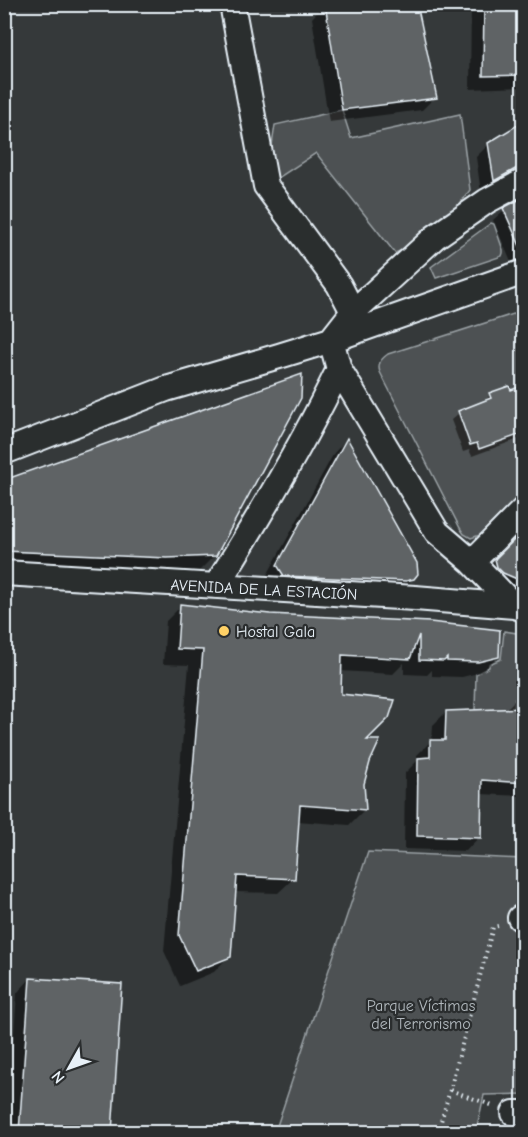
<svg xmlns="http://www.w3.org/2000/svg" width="528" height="1137" font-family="'Comic Neue',sans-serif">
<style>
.green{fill:#4d5152;stroke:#9aa1a5;stroke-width:1.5}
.shadow{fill:#0007}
.building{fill:#5f6365;stroke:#e8f1f8;stroke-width:1.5}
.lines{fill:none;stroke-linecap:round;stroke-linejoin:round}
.minor-casing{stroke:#e8f1f8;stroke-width:28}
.path{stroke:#e8f1f8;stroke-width:4;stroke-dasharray:1.5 4.5;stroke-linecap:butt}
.minor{stroke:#2a2d2e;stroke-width:24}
.poi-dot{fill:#ffd166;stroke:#2a2d2e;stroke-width:2}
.labels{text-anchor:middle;stroke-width:4.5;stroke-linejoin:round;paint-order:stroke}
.street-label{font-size:16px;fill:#e8f1f8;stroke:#2a2d2e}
.poi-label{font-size:16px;fill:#e8f1f8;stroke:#2a2d2e;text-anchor:start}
.park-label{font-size:16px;fill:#b2b9be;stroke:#2a2d2e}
</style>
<rect width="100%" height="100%" fill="#35393a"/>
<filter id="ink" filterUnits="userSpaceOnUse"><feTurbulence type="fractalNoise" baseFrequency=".0167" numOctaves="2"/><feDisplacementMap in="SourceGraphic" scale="12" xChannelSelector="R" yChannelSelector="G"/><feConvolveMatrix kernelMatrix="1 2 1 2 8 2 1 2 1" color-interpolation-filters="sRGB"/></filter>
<g filter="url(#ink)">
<!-- green -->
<path class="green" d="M 342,110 L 351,138 L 460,114 L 470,190 L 435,237 L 395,253 L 316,153 L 266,186 L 275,125 Z
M 491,223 L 494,224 L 503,250 L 503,253 L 502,256 L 436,278 L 431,267 Z
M 523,311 L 523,492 L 480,535 L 471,538 L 464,534 L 460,528 L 380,372 C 377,364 381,359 388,354 Z
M 504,631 L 523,634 L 523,699 L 515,699 L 514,709 L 475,710 L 476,674 L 489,667 L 489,664 L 501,659 Z
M 368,852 L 523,859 L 523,1094 L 484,1095 L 476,1132 L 275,1132 Z"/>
<!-- shadow -->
<path class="shadow" d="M 325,4 L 435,97 L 422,110 L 329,122 L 312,18 Z
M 471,4 L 524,4 L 524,87 L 470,89 Z
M 524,123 L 524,167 L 481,193 L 476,157 L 489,144 Z
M 524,199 L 524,257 L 511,262 L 493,220 L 504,210 Z
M 524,387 L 524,437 L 472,456 L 469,450 L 463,452 L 451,420 L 459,413 L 483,403 L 490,395 L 510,392 Z
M 346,440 L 416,576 L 402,590 L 265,579 L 334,453 Z
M 4,482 L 215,555 L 198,572 L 150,574 L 4,568 Z
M 524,529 L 524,600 L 482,574 L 521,534 Z
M 181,606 L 270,615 L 430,624 L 497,657 L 482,672 L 462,677 L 432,676 L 432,670 L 427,675 L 404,674 L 404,663 L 393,674 L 340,671 L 339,696 L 363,742 L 368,762 L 362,784 L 364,810 L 349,825 L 297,821 L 294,878 L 278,893 L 235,892 L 229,956 L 214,972 L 180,986 L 164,951 L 189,665 L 163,664 L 166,621 Z
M 515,700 L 524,700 L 524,796 L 480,794 L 479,837 L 466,851 L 404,849 L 405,773 L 417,761 L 417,755 L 431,741 L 432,741 L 433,725 L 446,712 L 505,710 Z
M 30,979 L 120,986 L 110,1132 L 7,1132 L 17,993 Z
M 524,1042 L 524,1076 L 521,1076 Z"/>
<!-- building -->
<path class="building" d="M 325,4 L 417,4 L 437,98 L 342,110 Z
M 484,4 L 524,4 L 524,75 L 483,76 Z
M 524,121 L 524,167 L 517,168 L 494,181 L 488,143 Z
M 524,197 L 524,255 L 503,208 Z
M 302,374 L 301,398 L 216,556 L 167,558 L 4,551 L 4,480 Z
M 524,385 L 524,433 L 479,449 L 477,443 L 470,445 L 458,411 L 491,398 L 489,393 L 509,386 L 511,390 Z
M 347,438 L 417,563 L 418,574 L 414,579 L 406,581 L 284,576 L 277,565 Z
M 524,530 L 524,582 L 503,573 L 497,567 L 495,559 Z
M 180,604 L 270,614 L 430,622 L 500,630 L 499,657 L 478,662 L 447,661 L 447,658 L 444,661 L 419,660 L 419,635 L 410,659 L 342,655 L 341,694 L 395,700 L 389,718 L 367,740 L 380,740 L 370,762 L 364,784 L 366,810 L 300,805 L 295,879 L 237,876 L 231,957 L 196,971 L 179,935 L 203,650 L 177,649 Z
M 524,708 L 524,783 L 482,780 L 481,838 L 417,836 L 418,758 L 430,757 L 430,740 L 445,740 L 446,711 Z
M 30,978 L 122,984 L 112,1132 L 19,1132 Z"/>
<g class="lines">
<defs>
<path id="minor" d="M 232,4 L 266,186 L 339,285 L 353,312
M 4,452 L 166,389 L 279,356 L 331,340 L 524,272
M 472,562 L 524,509
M 4,573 L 415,598 L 514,606 L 521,608
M 216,586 C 260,516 303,444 339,369
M 514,606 L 472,562 L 437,532 L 339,369 L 331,340 L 353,312 L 435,237 L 487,201 L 524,181
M 520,918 L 524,916
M 514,1113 L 524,1113"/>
</defs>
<!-- minor casing -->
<use href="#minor" class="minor-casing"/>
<!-- path -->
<path class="path" d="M 491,1105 L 450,1090 L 493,927 L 498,926
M 438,1132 L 450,1090"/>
<!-- minor -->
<use href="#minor" class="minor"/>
</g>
</g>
<!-- markers -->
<circle class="poi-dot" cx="224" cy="631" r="6"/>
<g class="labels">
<!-- street labels -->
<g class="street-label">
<text transform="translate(264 589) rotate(3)" y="6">AVENIDA DE LA ESTACIÓN</text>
</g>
<!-- poi labels -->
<g class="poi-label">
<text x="236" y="637">Hostal Gala</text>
</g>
<!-- park labels -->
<g class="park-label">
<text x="421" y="1011">Parque Víctimas<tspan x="421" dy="18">del Terrorismo</tspan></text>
</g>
</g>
<!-- margin -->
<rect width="528" height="1137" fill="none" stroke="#2a2d2e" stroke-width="24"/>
<rect x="12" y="12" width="504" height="1113" fill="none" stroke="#e8f1f8" stroke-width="2" filter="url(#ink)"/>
<!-- north arrow -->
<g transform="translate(69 1068) rotate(230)" stroke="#2a2d2e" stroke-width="4.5" paint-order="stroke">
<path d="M0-4.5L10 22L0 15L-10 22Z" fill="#e8f1f8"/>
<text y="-9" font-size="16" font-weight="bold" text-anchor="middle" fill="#e8f1f8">N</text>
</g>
</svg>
